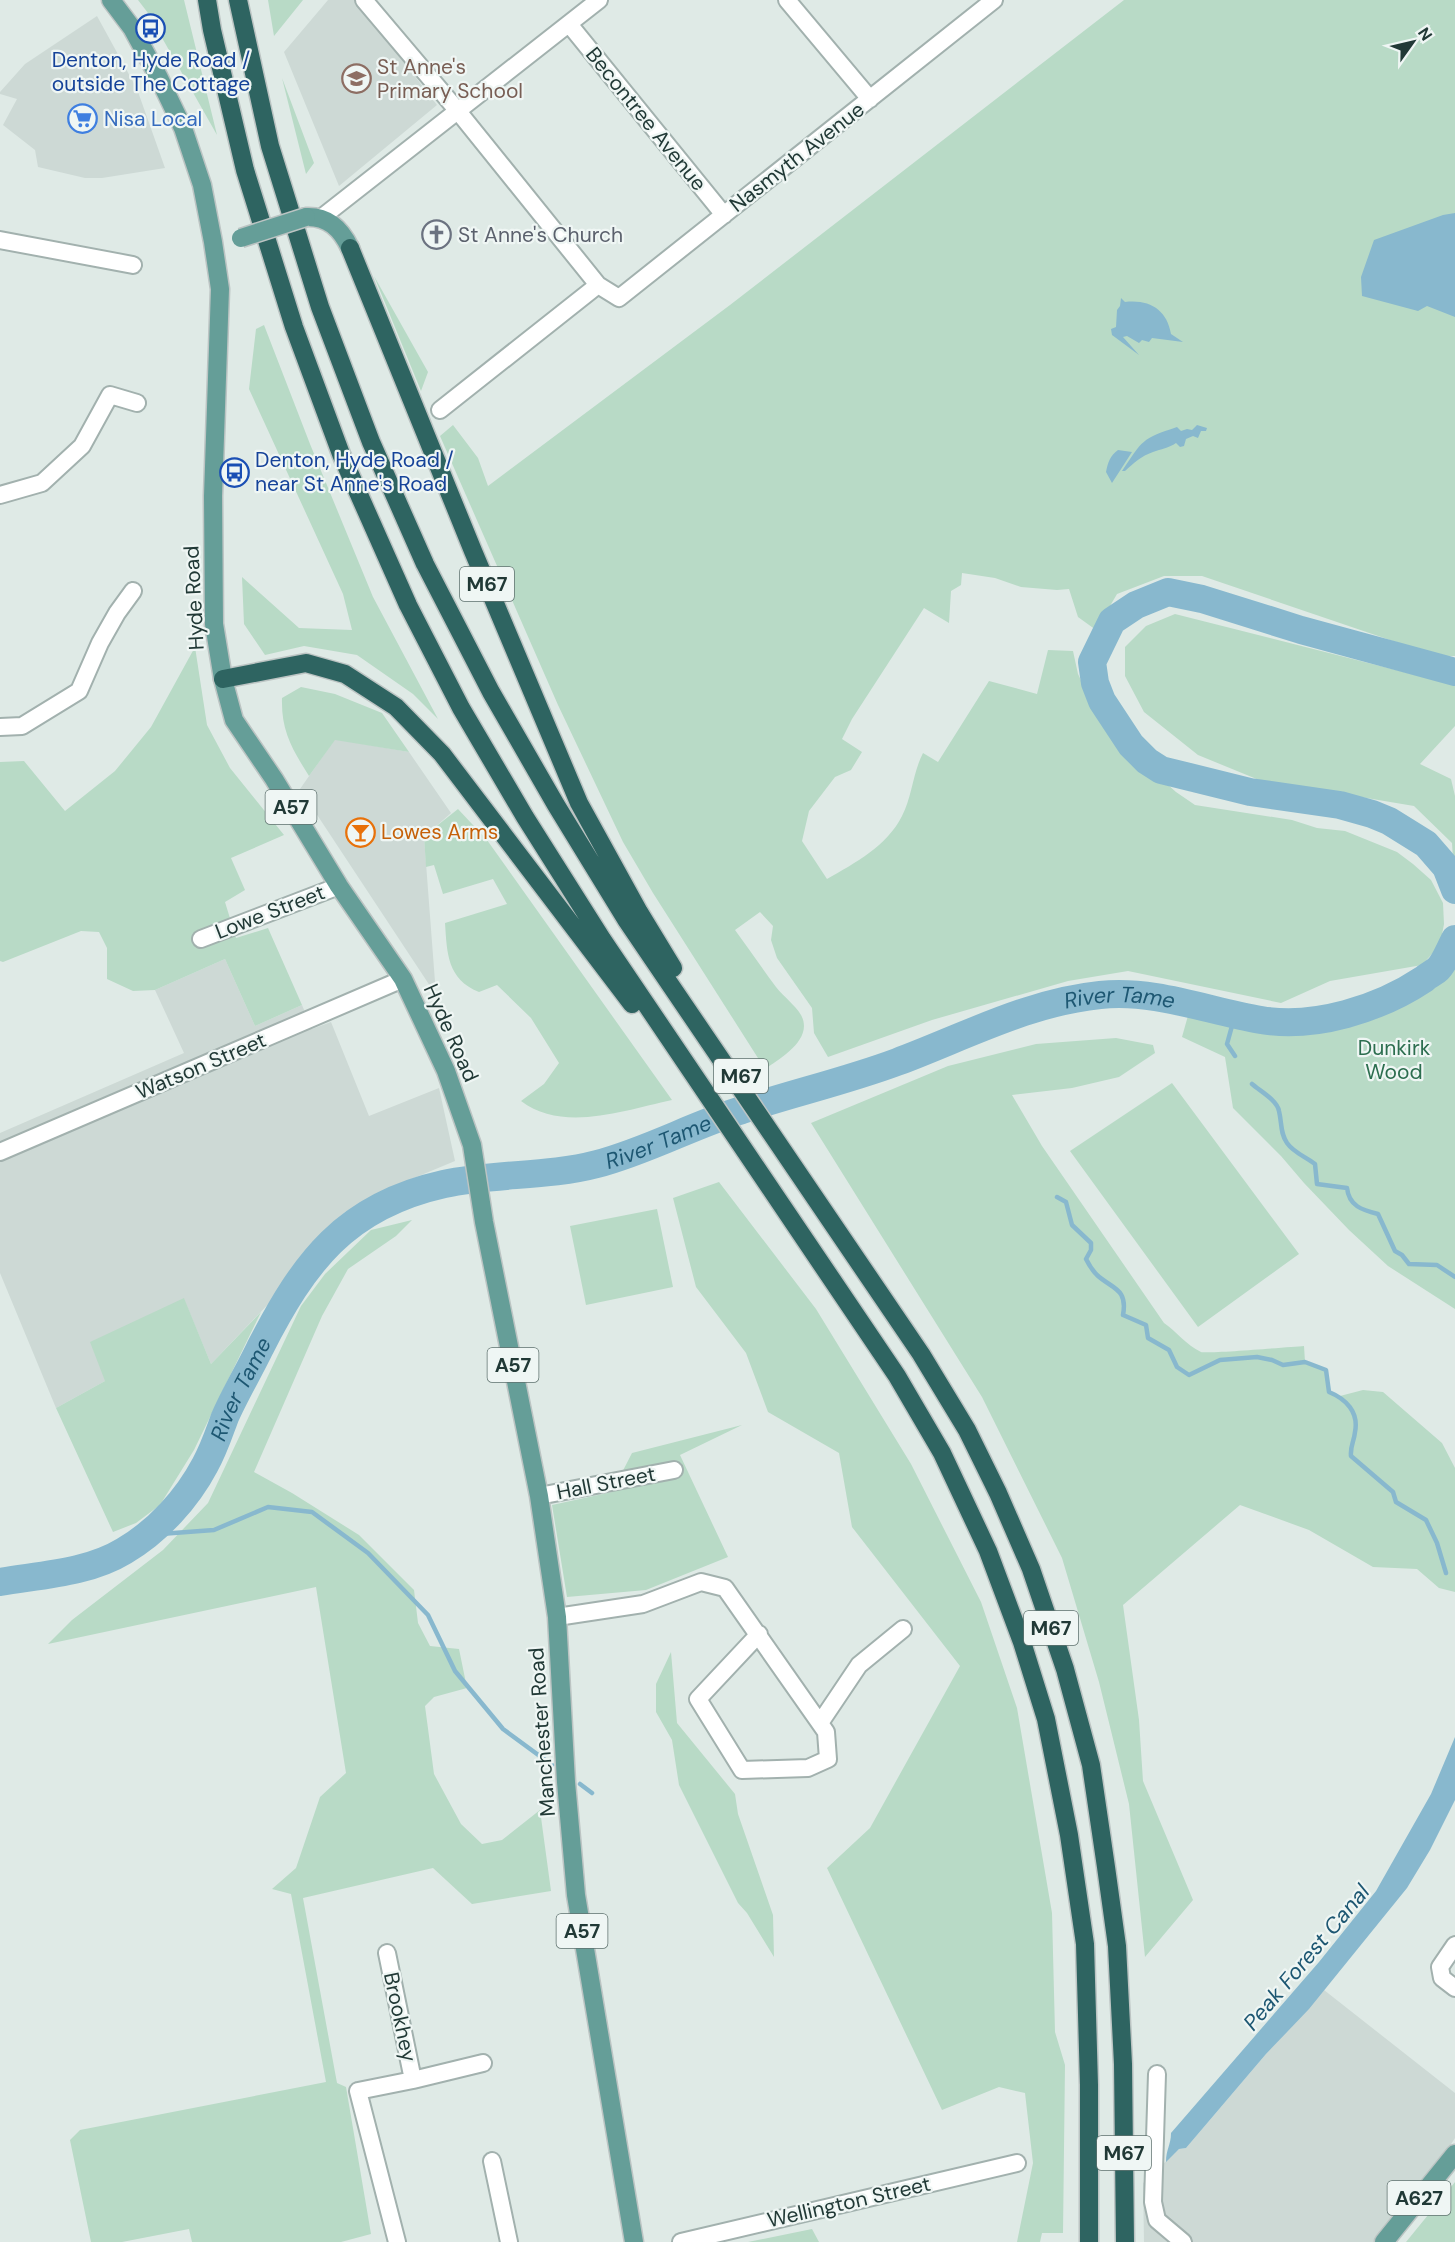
<svg xmlns="http://www.w3.org/2000/svg" width="1455" height="2242" font-family="'DM Sans',sans-serif">
<style>
.built{fill:#cdd9d5}
.green{fill:#b8dac6}
.water{fill:#88b8ce}
.lines{fill:none;stroke-linecap:round;stroke-linejoin:round}
.stream{stroke:#88b8ce;stroke-width:4.5}
.river{stroke:#88b8ce;stroke-width:28}
.minor-casing{stroke:#a2b1ae;stroke-width:20}
.major-casing{stroke:#bcc4c3;stroke-width:21}
.highway-casing{stroke:#bcc4c3;stroke-width:21}
.minor{stroke:#fff;stroke-width:16}
.major{stroke:#659e98;stroke-width:18}
.highway{stroke:#2e6461;stroke-width:18}
.major-bridge-casing{stroke:#bcc4c3;stroke-width:21;stroke-linecap:butt}
.major-bridge{stroke:#659e98;stroke-width:18}
.labels{text-anchor:middle;stroke-width:4.5;stroke-linejoin:round;paint-order:stroke}
.shield{fill:#eff6f4;stroke:#5f726f;stroke-width:1.5}
.shield-label{font-size:20px;font-weight:bold;fill:#213936}
.transit-label{font-size:21px;fill:#164399;stroke:#eff6f4}
.education-label{font-size:21px;fill:#785e54;stroke:#eff6f4;text-anchor:start}
.shop-label{font-size:21px;fill:#366cbe;stroke:#eff6f4;text-anchor:start}
.street-label{font-size:21px;fill:#213936;stroke:#eff6f4}
.worship-label{font-size:21px;fill:#5b616d;stroke:#eff6f4;text-anchor:start}
.food-label{font-size:21px;fill:#c56008;stroke:#eff6f4;text-anchor:start}
.park-label{font-size:21px;fill:#2c6e4f;stroke:#eff6f4}
.water-label{font-size:22px;font-style:italic;fill:#1d5772;stroke:#eff6f4}
</style>
<rect width="100%" height="100%" fill="#dfeae6"/>
<!-- built -->
<path class="built" d="M 328,0 L 356,0 L 437,105 L 339,186 L 284,52 Z
M 97,16 L 137,89 L 165,168 L 102,178 L 85,178 L 38,167 L 35,150 L 3,125 L 17,99 L 0,94 L 0,92 L 25,64 Z
M 335,739 L 409,752 L 451,813 L 424,837 L 436,995 L 300,789 Z
M 225,959 L 255,1026 L 302,1005 L 312,1029 L 331,1022 L 369,1116 L 439,1088 L 455,1161 L 402,1183 L 345,1212 L 312,1247 L 273,1299 L 211,1364 L 184,1299 L 105,1381 L 56,1408 L 0,1273 L 0,1133 L 184,1053 L 155,990 Z
M 1324,1990 L 1455,2093 L 1455,2138 L 1408,2212 L 1384,2242 L 1144,2242 L 1143,2183 L 1179,2149 L 1186,2148 L 1266,2054 Z"/>
<!-- green -->
<path class="green" d="M 138,0 L 184,0 L 217,135 L 148,13 Z
M 268,0 L 303,0 L 274,36 Z
M 1124,0 L 1455,0 L 1455,656 L 1437,656 L 1202,576 L 1164,576 L 1117,594 L 1096,630 L 1078,617 L 1069,589 L 1057,590 L 1021,587 L 995,578 L 962,573 L 961,585 L 951,591 L 949,623 L 924,608 L 852,719 L 842,739 L 862,752 L 851,770 L 835,777 L 809,811 L 802,841 L 827,879 C 855,863 887,846 902,816 C 912,797 913,772 923,753 L 938,762 L 989,681 L 1037,694 L 1048,650 L 1073,651 L 1078,674 L 1088,695 L 1119,741 L 1176,792 L 1195,805 L 1292,820 L 1317,828 L 1345,831 L 1397,852 L 1413,864 L 1431,880 L 1443,903 L 1444,924 L 1440,945 L 1422,965 L 1330,981 L 1281,1003 L 1128,971 L 1068,981 L 932,1020 L 828,1057 L 814,1033 L 812,1008 L 777,958 L 771,940 L 773,926 L 760,912 L 735,930 C 749,949 762,968 776,987 C 784,997 795,1005 801,1015 C 814,1039 781,1058 765,1069 L 653,893 L 623,842 L 558,705 L 440,436 L 453,425 L 478,458 L 488,486 L 730,305 Z
M 282,78 L 314,163 L 306,174 Z
M 374,276 L 428,372 L 421,391 Z
M 264,325 L 310,444 L 373,597 L 438,719 L 413,694 L 357,655 L 304,646 L 265,655 L 244,624 L 242,577 L 299,628 L 352,630 L 343,594 L 249,389 L 256,329 Z
M 1175,614 L 1455,685 L 1455,726 L 1420,764 L 1451,779 L 1455,796 L 1455,890 L 1452,843 L 1414,806 L 1259,780 L 1198,755 L 1144,712 L 1125,676 L 1125,647 L 1146,626 Z
M 195,647 L 207,725 L 230,768 L 284,835 L 231,858 L 245,890 L 225,902 L 236,938 L 268,928 L 302,1005 L 255,1026 L 225,959 L 155,990 L 133,991 L 107,979 L 107,948 L 99,932 L 81,931 L 3,962 L 0,961 L 0,762 L 24,761 L 65,811 L 115,771 L 151,727 Z
M 301,687 L 335,694 L 382,713 L 409,752 L 335,740 L 309,776 C 292,749 281,731 282,698 Z
M 458,809 L 487,840 L 672,1100 C 625,1110 563,1133 521,1101 L 544,1084 L 559,1063 L 531,1018 L 497,985 L 479,992 C 447,979 447,953 445,923 L 507,904 L 493,879 L 443,894 L 434,865 L 426,867 L 424,836 Z
M 1455,939 L 1455,1309 L 1388,1266 L 1349,1230 L 1304,1183 L 1281,1156 L 1233,1108 L 1225,1057 L 1182,1037 L 1191,1005 L 1273,1021 L 1308,1021 L 1359,1010 L 1391,999 L 1438,969 Z
M 1116,1038 L 1153,1045 L 1155,1053 L 1119,1077 L 1072,1088 L 1012,1095 L 1042,1146 L 1164,1323 C 1177,1332 1186,1345 1201,1352 C 1206,1354 1290,1347 1304,1346 L 1305,1362 L 1326,1370 L 1329,1392 L 1340,1396 L 1363,1390 L 1383,1392 L 1442,1443 L 1455,1468 L 1455,1592 L 1439,1588 L 1417,1569 L 1373,1567 L 1309,1530 L 1240,1505 L 1123,1605 L 1139,1720 L 1143,1781 L 1193,1900 L 1145,1957 L 1129,1804 L 1099,1682 L 1062,1558 L 982,1397 L 811,1123 L 948,1066 L 1036,1044 Z
M 1172,1083 L 1299,1254 L 1198,1327 L 1070,1151 Z
M 719,1182 L 816,1309 L 911,1464 L 981,1602 L 1017,1708 L 1052,1913 L 1055,2032 L 1065,2065 L 1063,2233 L 1042,2233 L 1040,2242 L 1017,2242 L 1033,2163 L 1025,2093 L 999,2087 L 942,2110 L 827,1868 L 870,1828 L 960,1666 L 852,1527 L 839,1453 L 768,1412 L 746,1353 L 696,1287 L 673,1198 Z
M 657,1209 L 673,1287 L 586,1305 L 570,1226 Z
M 412,1220 L 396,1236 L 348,1269 L 322,1316 L 254,1472 L 292,1493 L 359,1535 L 414,1590 L 418,1623 L 430,1646 L 459,1649 L 467,1688 L 434,1697 L 425,1706 L 434,1774 L 461,1824 L 482,1844 L 502,1840 L 540,1810 L 551,1891 L 472,1904 L 433,1868 L 303,1898 L 337,2083 L 346,2087 L 371,2234 L 341,2242 L 192,2242 L 189,2229 L 122,2242 L 91,2242 L 70,2140 L 80,2130 L 326,2082 L 291,1894 L 272,1889 L 296,1868 L 320,1797 L 346,1773 L 316,1587 L 48,1644 L 72,1620 L 163,1550 L 208,1503 L 301,1306 L 325,1274 L 371,1230 Z
M 184,1298 L 211,1364 L 261,1312 L 194,1450 L 160,1505 L 136,1523 L 113,1532 L 56,1408 L 105,1381 L 90,1342 Z
M 742,1425 L 680,1455 L 728,1557 L 646,1590 L 567,1597 L 552,1505 L 612,1492 L 632,1453 Z
M 671,1652 L 677,1723 L 735,1794 L 738,1814 L 773,1915 L 774,1957 L 747,1913 L 738,1903 L 679,1785 L 672,1740 L 656,1712 L 656,1684 Z
M 1455,2182 L 1455,2242 L 1406,2242 Z
M 812,2229 L 819,2242 L 748,2242 Z"/>
<!-- water -->
<path class="water" d="M 1455,213 L 1455,317 L 1427,306 L 1418,311 L 1362,296 L 1361,277 L 1374,240 L 1443,215 Z
M 1121,298 L 1125,302 C 1150,299 1167,310 1171,334 L 1183,342 L 1152,338 L 1149,342 L 1142,340 L 1139,343 L 1127,336 L 1123,337 L 1139,355 L 1112,335 L 1111,329 L 1116,327 L 1117,310 L 1120,306 Z
M 1197,425 L 1207,428 L 1206,431 L 1201,431 L 1198,438 L 1193,436 L 1186,439 L 1184,446 L 1180,447 L 1176,443 C 1169,448 1161,449 1153,452 C 1141,456 1134,463 1125,471 L 1122,471 C 1143,440 1141,439 1177,427 L 1181,431 L 1187,429 L 1192,430 Z
M 1118,450 L 1132,452 L 1112,483 L 1106,472 C 1108,462 1110,456 1118,450 Z
M 1455,1737 L 1455,1800 L 1430,1850 L 1407,1888 L 1309,2009 L 1266,2054 L 1186,2148 L 1179,2149 L 1166,2162 C 1166,2149 1171,2145 1171,2133 L 1319,1962 L 1376,1891 L 1431,1794 Z"/>
<g class="lines">
<!-- stream -->
<path class="stream" d="M 1235,1056 L 1227,1044 L 1235,1015
M 1252,1084 C 1260,1091 1277,1100 1279,1111 C 1282,1123 1280,1133 1287,1143 C 1294,1153 1306,1157 1315,1164 L 1317,1184 L 1347,1188 C 1349,1206 1362,1210 1378,1214 L 1395,1251 L 1402,1255 L 1409,1264 L 1437,1265 L 1455,1277
M 1057,1197 L 1066,1202 L 1072,1225 L 1091,1243 L 1091,1250 L 1086,1259 C 1089,1265 1092,1270 1097,1275 C 1112,1289 1128,1288 1123,1315 L 1146,1325 L 1148,1338 L 1169,1350 L 1177,1367 L 1189,1375 L 1220,1360 L 1257,1357 L 1272,1360 L 1283,1365 L 1305,1362 L 1326,1370 L 1329,1392 C 1346,1399 1359,1412 1355,1432 C 1354,1442 1350,1446 1351,1456 L 1393,1492 L 1396,1502 L 1426,1520 L 1437,1543 L 1446,1573
M 147,1535 L 214,1530 L 268,1507 L 312,1512 L 368,1553 L 428,1615 L 455,1671 L 503,1729 L 552,1765
M 580,1784 L 592,1793"/>
<!-- river -->
<g class="river">
<path d="M 1455,672 L 1301,630 L 1202,599 L 1168,592 L 1136,605 L 1112,621 L 1092,662 L 1095,683 L 1102,701 L 1131,745 L 1147,761 L 1161,770 L 1250,792 L 1340,805 L 1372,814 L 1389,821 L 1426,844 L 1446,867 L 1455,890"/>
<path id="s1" d="M 0,1582 C 41,1575 88,1573 124,1551 C 158,1531 187,1499 205,1465 C 214,1449 219,1433 225,1417 C 235,1394 249,1371 260,1348 C 304,1262 345,1206 444,1184 C 494,1173 548,1177 597,1164 C 647,1151 693,1125 742,1110 C 793,1093 846,1081 897,1062 C 964,1037 1029,1002 1100,995 C 1155,989 1208,1011 1261,1020 C 1315,1029 1379,1009 1424,979 C 1428,975 1434,973 1438,969 C 1445,962 1450,948 1455,939"/>
</g>
<defs>
<path id="minor" d="M 364,0 L 457,110 L 598,285 L 619,298 L 994,0
M 787,0 L 870,99
M 569,24 L 724,215
M 321,218 L 599,0
M 0,240 L 133,265
M 440,410 L 598,285
M 0,495 L 42,483 L 82,446 L 110,395 L 137,403
M 0,727 L 22,726 L 79,691 L 100,643 L 117,613 L 133,591
M 201,939 L 339,886
M 0,1152 L 403,979
M 539,1496 L 674,1470
M 557,1617 L 643,1604 L 701,1582 L 725,1588 L 826,1732 L 828,1759 L 808,1768 L 742,1770 L 698,1699 L 759,1634
M 820,1723 L 859,1665 L 903,1629
M 1455,1945 L 1440,1967 L 1442,1978 L 1455,1988
M 387,1953 L 413,2080 L 483,2063
M 1157,2074 L 1153,2202 L 1157,2220 L 1183,2242
M 492,2161 L 509,2242
M 397,2242 L 358,2091 L 413,2080
M 681,2242 L 1017,2163"/>
<path id="major" d="M 111,0 L 132,28 L 158,76 L 183,128 L 202,185 L 213,242 L 220,289 L 213,496 L 214,624 L 223,679 L 234,720 L 274,779 L 339,886 L 403,979 L 446,1071 L 472,1145 L 484,1222 L 539,1496 L 557,1617 L 566,1782 L 576,1895 L 634,2242
M 306,217 C 328,216 341,229 350,248
M 1384,2242 L 1455,2154"/>
<path id="highway" d="M 207,0 L 212,30 L 245,170 L 294,327 L 341,454 L 408,605 L 461,708 L 525,817 L 602,939 L 897,1376 L 942,1453 L 988,1551 L 1022,1642 L 1046,1719 L 1069,1835 L 1085,1944 L 1089,2085 L 1089,2242
M 238,0 L 270,146 L 320,307 L 371,442 L 425,564 L 491,692 L 556,805 L 627,921 L 921,1354 L 967,1430 L 998,1493 L 1031,1569 L 1065,1669 L 1091,1765 L 1106,1867 L 1117,1946 L 1123,2064 L 1125,2242
M 350,248 L 473,551 L 579,803 L 639,912 L 673,968
M 223,679 L 306,663 L 345,674 L 396,707 L 442,754 L 632,1004"/>
</defs>
<!-- minor casing -->
<use href="#minor" class="minor-casing"/>
<!-- major casing -->
<use href="#major" class="major-casing"/>
<!-- highway casing -->
<use href="#highway" class="highway-casing"/>
<!-- minor -->
<use href="#minor" class="minor"/>
<!-- major -->
<use href="#major" class="major"/>
<!-- highway -->
<use href="#highway" class="highway"/>
<defs>
<path id="major-bridge" d="M 241,238 L 306,217"/>
</defs>
<!-- major-bridge casing -->
<use href="#major-bridge" class="major-bridge-casing"/>
<!-- major-bridge -->
<use href="#major-bridge" class="major-bridge"/>
</g>
<!-- icons -->
<defs>
<symbol id="bus-ring" viewBox="-11 -11 22 22"><circle r="9.5" fill="#eff6f4" stroke="#1a4fb4" stroke-width="1.5"/><path d="M-5-6H5V4H4V6H2V4H-2V6H-4V4H-5ZM-3.5-4V0h7V-4ZM-3.5 1.2v1.5H-2V1.2ZM2 1.2v1.5H3.5V1.2Z" fill="#1a4fb4"/></symbol>
<symbol id="school-ring" viewBox="-11 -11 22 22"><circle r="9.5" fill="#eff6f4" stroke="#8d6e63" stroke-width="1.5"/><path d="M0-5L7-2L0 1L-7-2ZM-4 1L0 2.5L4 1V4Q0 6-4 4Z" fill="#8d6e63"/></symbol>
<symbol id="supermarket-ring" viewBox="-11 -11 22 22"><circle r="9.5" fill="#eff6f4" stroke="#3f7fe0" stroke-width="1.5"/><path d="M-6-5.5h2.5l.6 2H6L4.5 2H-2.5L-4.4-4H-6ZM-1.5 3.2a1.3 1.3 0 1 0 .1 0ZM3 3.2a1.3 1.3 0 1 0 .1 0Z" fill="#3f7fe0"/></symbol>
<symbol id="church-ring" viewBox="-11 -11 22 22"><circle r="9.5" fill="#eff6f4" stroke="#6b7280" stroke-width="1.5"/><path d="M-1.2-6h2.4v3.5h3.3v2.4h-3.3V6h-2.4V-.1h-3.3v-2.4h3.3Z" fill="#6b7280"/></symbol>
<symbol id="bar-ring" viewBox="-11 -11 22 22"><circle r="9.5" fill="#eff6f4" stroke="#e8710a" stroke-width="1.5"/><path d="M-6-5H6L.8 .8V4.5H3.5V6h-7V4.5H-.8V.8Z" fill="#e8710a"/></symbol>
</defs>
<g fill-rule="evenodd">
<use href="#bus-ring" x="134" y="12" width="33" height="33"/>
<use href="#school-ring" x="340" y="62" width="33" height="33"/>
<use href="#supermarket-ring" x="66" y="102" width="33" height="33"/>
<use href="#church-ring" x="420" y="218" width="33" height="33"/>
<use href="#bus-ring" x="218" y="456" width="33" height="33"/>
<use href="#bar-ring" x="344" y="816" width="33" height="33"/>
</g>
<g class="labels">
<!-- shield labels -->
<g class="shield">
<rect x="460" y="567" width="54" height="34" rx="4.5"/>
<rect x="265.5" y="790" width="51" height="34" rx="4.5"/>
<rect x="714" y="1059" width="54" height="34" rx="4.5"/>
<rect x="487.5" y="1348" width="51" height="34" rx="4.5"/>
<rect x="1024" y="1611" width="54" height="34" rx="4.5"/>
<rect x="556.5" y="1914" width="51" height="34" rx="4.5"/>
<rect x="1097" y="2136" width="54" height="34" rx="4.5"/>
<rect x="1387.5" y="2181" width="63" height="34" rx="4.5"/>
</g>
<g class="shield-label">
<text x="487" y="591">M67</text>
<text x="291" y="814">A57</text>
<text x="741" y="1083">M67</text>
<text x="513" y="1372">A57</text>
<text x="1051" y="1635">M67</text>
<text x="582" y="1938">A57</text>
<text x="1124" y="2160">M67</text>
<text x="1419" y="2205">A627</text>
</g>
<!-- transit labels -->
<g class="transit-label">
<text x="151" y="67">Denton, Hyde Road /<tspan x="151" dy="24">outside The Cottage</tspan></text>
<text x="255" y="467" text-anchor="start">Denton, Hyde Road /<tspan x="255" dy="24">near St Anne's Road</tspan></text>
</g>
<!-- education labels -->
<g class="education-label">
<text x="377" y="74">St Anne's<tspan x="377" dy="24">Primary School</tspan></text>
</g>
<!-- shop labels -->
<g class="shop-label">
<text x="104" y="126">Nisa Local</text>
</g>
<!-- street labels -->
<g class="street-label">
<text transform="translate(646 119) rotate(51)" y="7">Becontree Avenue</text>
<text transform="translate(797 157) rotate(-38)" y="7">Nasmyth Avenue</text>
<text transform="translate(194 598) rotate(-93)" y="7">Hyde Road</text>
<text transform="translate(270 912) rotate(-21)" y="7">Lowe Street</text>
<text transform="translate(451 1033) rotate(66)" y="7">Hyde Road</text>
<text transform="translate(201 1066) rotate(-23)" y="7">Watson Street</text>
<text transform="translate(606 1483) rotate(-11)" y="7">Hall Street</text>
<text transform="translate(542 1732) rotate(-94)" y="7">Manchester Road</text>
<text transform="translate(400 2017) rotate(78)" y="7">Brookhey</text>
<text transform="translate(849 2202) rotate(-13)" y="7">Wellington Street</text>
</g>
<!-- worship labels -->
<g class="worship-label">
<text x="458" y="242">St Anne's Church</text>
</g>
<!-- food labels -->
<g class="food-label">
<text x="381" y="839">Lowes Arms</text>
</g>
<!-- park labels -->
<g class="park-label">
<text x="1394" y="1055">Dunkirk<tspan x="1394" dy="24">Wood</tspan></text>
</g>
<!-- water labels -->
<g class="water-label">
<text dy="8" stroke="none"><textPath href="#s1" startOffset="1340">River Tame</textPath></text>
<text dy="8" stroke="none"><textPath href="#s1" startOffset="854">River Tame</textPath></text>
<text dy="8" stroke="none"><textPath href="#s1" startOffset="332">River Tame</textPath></text>
<text transform="translate(1306 1957) rotate(-50)" y="8">Peak Forest Canal</text>
</g>
</g>
<!-- north arrow -->
<g transform="translate(1413 42) rotate(56)" stroke="#eff6f4" stroke-width="4.5" paint-order="stroke">
<path d="M0-4.5L10 22L0 15L-10 22Z" fill="#213936"/>
<text y="-9" font-size="16" font-weight="bold" text-anchor="middle" fill="#213936">N</text>
</g>
</svg>
